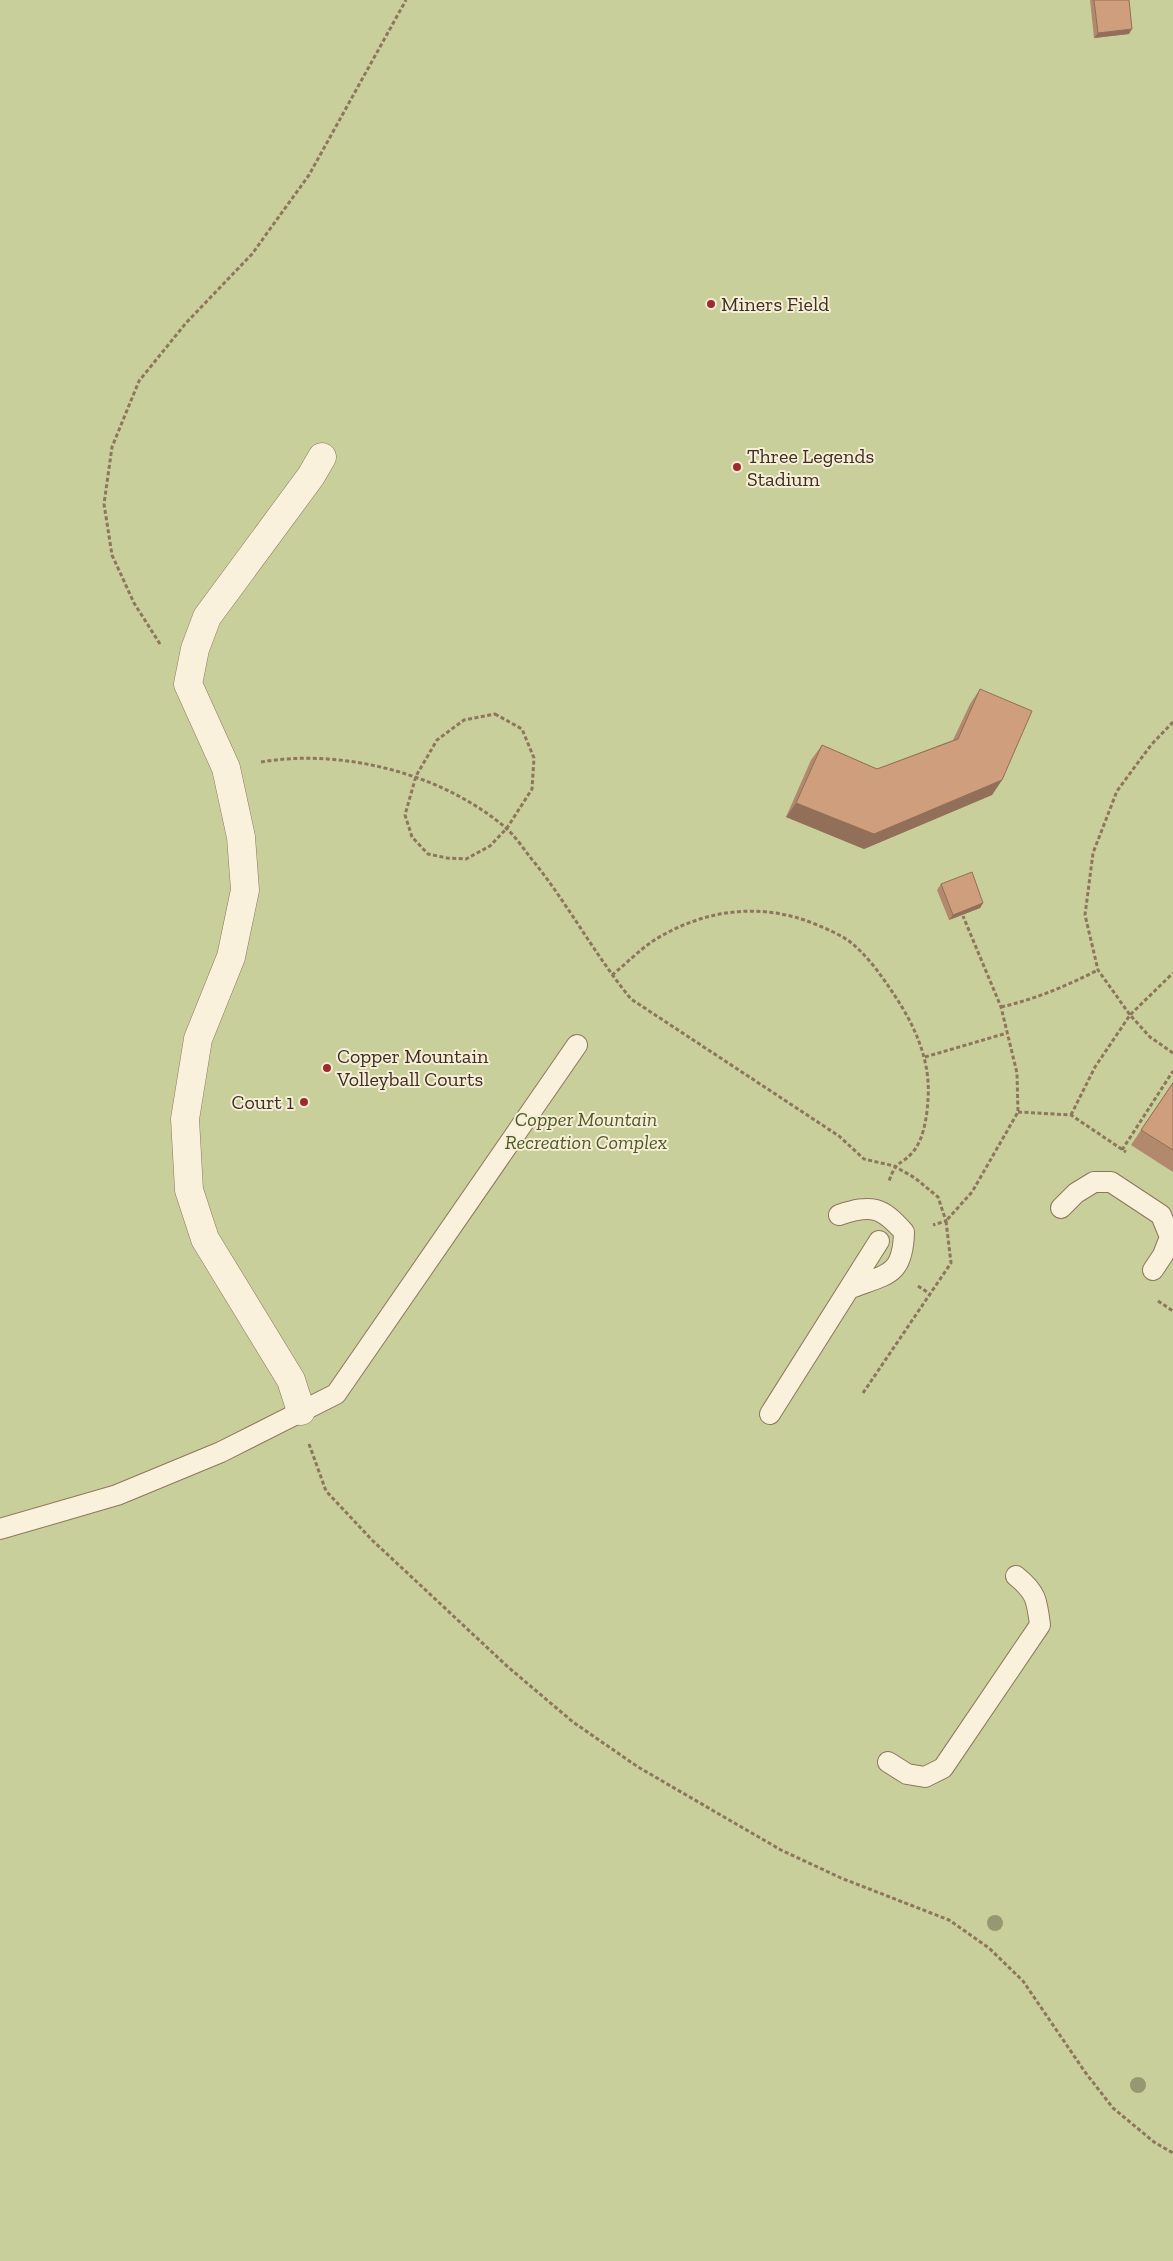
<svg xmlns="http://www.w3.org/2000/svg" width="1173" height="2261" font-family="'Zilla Slab',serif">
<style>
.green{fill:#c9cf9b}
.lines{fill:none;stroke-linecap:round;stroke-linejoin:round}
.service-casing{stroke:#8d765c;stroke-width:22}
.pedestrian-casing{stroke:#8d765c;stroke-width:29}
.path{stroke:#8d765c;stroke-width:3;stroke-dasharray:4 2.5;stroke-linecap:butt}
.service{stroke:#faf1dc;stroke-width:20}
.pedestrian{stroke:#faf1dc;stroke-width:28}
.tree{fill:#96986f}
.wall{fill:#b2896c}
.shaded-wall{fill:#916f58}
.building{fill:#cf9f7d;stroke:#916f58}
.poi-dot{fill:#9e2a2b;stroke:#f7eed8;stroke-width:2}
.labels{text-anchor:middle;stroke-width:4;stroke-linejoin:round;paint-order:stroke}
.poi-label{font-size:20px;fill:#3d2e20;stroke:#f7eed8;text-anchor:start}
.park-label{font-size:20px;font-style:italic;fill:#4d5a26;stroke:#f7eed8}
</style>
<rect width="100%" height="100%" fill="#f0e4c8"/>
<!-- green -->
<path class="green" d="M 0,0 L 1173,0 L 1173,2261 L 0,2261 Z"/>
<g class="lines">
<defs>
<path id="service" d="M 1061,1208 L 1076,1193 L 1094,1182 L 1111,1182 L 1161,1215 L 1170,1237 L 1163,1255 L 1153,1270
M 839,1215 C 872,1204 882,1207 904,1232 C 903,1276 887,1274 851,1288
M 770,1414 L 879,1241
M 0,1529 L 117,1495 L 221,1452 L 336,1394 L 577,1045
M 888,1762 L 907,1774 L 925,1777 L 943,1768 L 1040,1625 C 1037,1600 1036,1592 1016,1576"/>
<path id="pedestrian" d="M 301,1411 L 291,1380 L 205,1239 L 189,1190 L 185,1119 L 198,1039 L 231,957 L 245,890 L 241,837 L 226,768 L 188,684 L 195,649 L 207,617 L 311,476 L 322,457"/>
</defs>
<!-- service casing -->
<use href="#service" class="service-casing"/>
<!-- pedestrian casing -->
<use href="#pedestrian" class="pedestrian-casing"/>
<!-- path -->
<path class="path" d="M 160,644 L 134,603 L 112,555 L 104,504 L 112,447 L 139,381 L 186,323 L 252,254 L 309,175 L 406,0
M 495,714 L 522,729 L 534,758 L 532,789 L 507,828 L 490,846 L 466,859 L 447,858 L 428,854 L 412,837 L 405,815 L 416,776 L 437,740 L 464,720 Z
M 1173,722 L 1151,745 L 1117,791 L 1093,853 L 1085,915 L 1098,970 L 1130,1015 L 1150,1037 L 1173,1053
M 261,762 C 343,748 443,774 506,828 C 515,836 523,848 530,857 C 567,902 594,954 631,999 L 839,1136 L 864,1159 L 894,1166 L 915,1178 L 938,1197 L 946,1221 L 933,1225
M 612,975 C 626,964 640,949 656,939 C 706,909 761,902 815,924 C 827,929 839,934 849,941 C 867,955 881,975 893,993 C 914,1024 931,1060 928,1099 C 927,1116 924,1140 912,1153 C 899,1167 897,1159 889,1181
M 1001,1007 C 1036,999 1066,986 1098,970
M 925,1057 L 1007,1033
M 1018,1112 L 1071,1115 L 1126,1152
M 1071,1115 L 1095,1067 L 1130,1015 L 1173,973
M 1122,1150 L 1173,1071
M 918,1286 L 930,1294
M 1158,1301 L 1173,1311
M 863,1393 L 951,1263 L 946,1221 L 972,1192 L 1018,1112 L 1017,1073 L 1001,1007 L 963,916
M 309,1444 L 326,1491 L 372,1540 L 508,1667 L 573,1722 L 638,1767 L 781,1850 L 841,1878 L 949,1920 L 989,1948 L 1023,1981 L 1085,2072 L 1113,2108 L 1154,2142 L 1173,2153"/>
<!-- service -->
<use href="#service" class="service"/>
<!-- pedestrian -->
<use href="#pedestrian" class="pedestrian"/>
</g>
<!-- trees -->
<g class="tree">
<circle cx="995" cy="1923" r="8"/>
<circle cx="1138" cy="2085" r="8"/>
</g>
<!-- wall -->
<path class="wall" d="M 1090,0 L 1129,0 L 1129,34 L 1094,38 Z
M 980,689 L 1002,780 L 992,795 L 864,849 L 786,817 L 811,760 L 822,745 L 877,769 L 953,740 L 970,704 Z
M 941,884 L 983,903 L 980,908 L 949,920 L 937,890 Z
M 1173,1082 L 1173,1172 L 1131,1145 Z"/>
<!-- shaded-wall -->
<path class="shaded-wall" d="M 1132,29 L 1129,34 L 1094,38 L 1098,33 Z
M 1002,780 L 992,795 L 864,849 L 786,817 L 796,803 Z
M 983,903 L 980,908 L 949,920 L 953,915 Z"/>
<!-- building -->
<path class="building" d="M 1094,0 L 1129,0 L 1132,29 L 1098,33 Z
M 980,689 L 1032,711 L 1002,780 L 874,834 L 796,803 L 822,745 L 877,769 L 958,739 Z
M 972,872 L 983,903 L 953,915 L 941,884 Z
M 1173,1083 L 1173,1150 L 1141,1130 Z"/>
<!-- markers -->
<g class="poi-dot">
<circle cx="711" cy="304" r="5"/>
<circle cx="737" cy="467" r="5"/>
<circle cx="327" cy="1068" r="5"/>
<circle cx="304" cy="1102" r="5"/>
</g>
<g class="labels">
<!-- poi labels -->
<g class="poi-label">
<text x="721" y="311">Miners Field</text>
<text x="747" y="463">Three Legends<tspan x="747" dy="23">Stadium</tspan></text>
<text x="337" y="1063">Copper Mountain<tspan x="337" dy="23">Volleyball Courts</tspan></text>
<text x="294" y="1109" text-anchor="end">Court 1</text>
</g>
<!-- park labels -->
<g class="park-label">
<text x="586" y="1126">Copper Mountain<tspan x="586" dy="23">Recreation Complex</tspan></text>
</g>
</g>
</svg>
